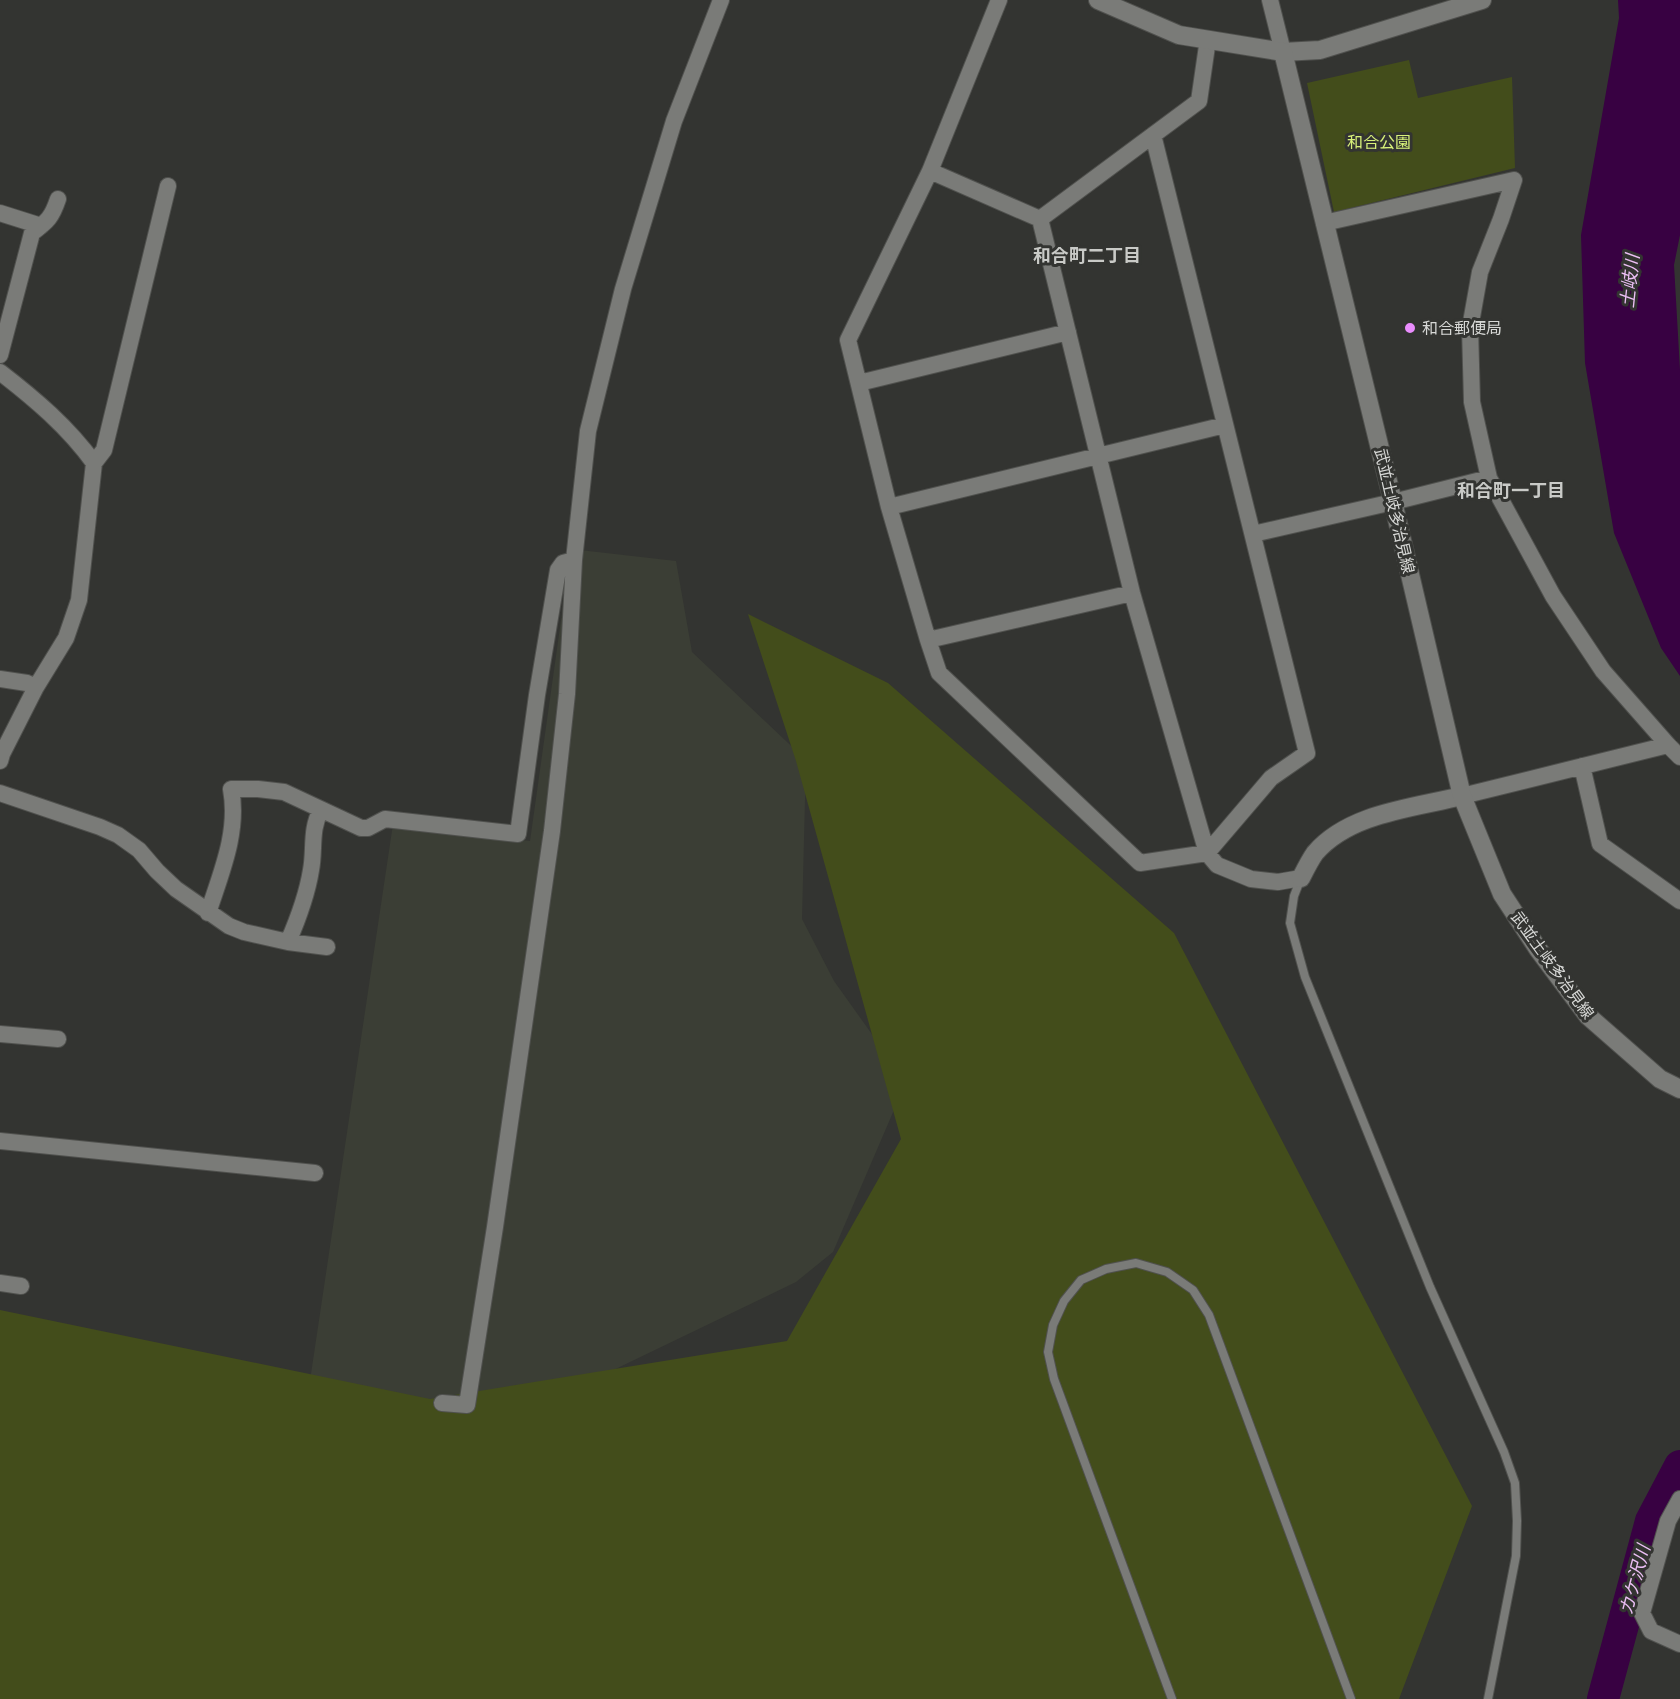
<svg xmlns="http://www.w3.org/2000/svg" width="1680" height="1699" font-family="Poppins,'Noto Sans JP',sans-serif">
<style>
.built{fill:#3b3e35}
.green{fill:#434d1b}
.water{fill:#380142}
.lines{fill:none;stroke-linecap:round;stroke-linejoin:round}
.river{stroke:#380142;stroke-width:32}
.service-casing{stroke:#50514e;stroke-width:10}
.minor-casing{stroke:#50514e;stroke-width:18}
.tertiary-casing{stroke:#50514e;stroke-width:20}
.secondary-casing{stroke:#50514e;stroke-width:20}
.service{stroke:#7a7b78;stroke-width:8}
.minor{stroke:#7a7b78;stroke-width:16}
.tertiary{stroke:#7a7b78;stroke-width:18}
.secondary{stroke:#7a7b78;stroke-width:18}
.poi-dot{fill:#ea8dfd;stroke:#333431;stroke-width:2}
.labels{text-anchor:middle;stroke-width:6;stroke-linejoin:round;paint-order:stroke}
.park-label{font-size:16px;fill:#d8f17a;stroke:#333431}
.poi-label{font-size:16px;fill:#d7d8d6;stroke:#333431;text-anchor:start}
.street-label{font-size:16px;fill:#d7d8d6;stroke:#333431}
.neighbourhood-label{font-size:18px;font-weight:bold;fill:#c9cac7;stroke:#333431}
.water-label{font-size:18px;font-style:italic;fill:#ecbff5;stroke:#333431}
</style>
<rect width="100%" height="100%" fill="#333431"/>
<!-- built -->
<path class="built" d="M 571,549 L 676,561 L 692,652 L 806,760 L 802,919 L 834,981 L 906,1082 L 833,1252 L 796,1282 L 491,1429 L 308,1394 L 393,824 L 530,841 Z"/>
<!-- green -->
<path class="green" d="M 1409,60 L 1418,98 L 1512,77 L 1515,168 L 1334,212 L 1307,83 Z
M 748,614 L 888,683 L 1174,933 L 1472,1506 L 1399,1699 L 0,1699 L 0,1310 L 430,1399 L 787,1341 L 901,1139 L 796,761 Z"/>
<!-- water -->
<path class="water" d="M 1618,0 L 1680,0 L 1680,235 L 1674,265 L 1680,370 L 1680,676 L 1661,648 L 1614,533 L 1585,363 L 1581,235 L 1619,18 Z"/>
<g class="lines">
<!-- river -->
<path class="river" d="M 1603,1699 L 1651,1521 L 1680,1466"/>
<defs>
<path id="service" d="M 1301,878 L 1294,896 L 1290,923 L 1305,977 L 1430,1287 L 1504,1452 L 1515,1483 L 1517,1521 L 1516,1556 L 1488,1699
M 1172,1699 L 1054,1379 L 1048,1352 L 1053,1325 L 1064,1301 L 1081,1280 L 1106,1269 L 1136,1263 L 1167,1272 L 1193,1290 L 1209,1315 L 1351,1699"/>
<path id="minor" d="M 999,0 L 930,171 L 848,340 L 889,507 L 928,640 L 1132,593
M 1270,0 L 1283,52
M 930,171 L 1040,219
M 0,213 L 41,226
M 1040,219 L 1132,593 L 1207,853 L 1217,865 L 1251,879 L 1278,882 L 1301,878
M 1040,219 L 1199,101 L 1208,39
M 1324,223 L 1514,180 L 1501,219 L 1480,272 L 1470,328 L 1472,402 L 1489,478 L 1553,596 L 1603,671 L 1668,745 L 1680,757
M 0,355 L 32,233 C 48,221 52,217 58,199
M 0,372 C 35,399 68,427 94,463 L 79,600 L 66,638 L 36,687 L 2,754 L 0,761
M 859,383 L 1068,332
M 94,463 L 104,450 L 168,186
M 889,507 L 1225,425
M 1253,534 L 1393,502 L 1489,478
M 928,640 L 939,673 L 1140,863 L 1207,853 L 1271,778 L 1307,753 L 1153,135
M 0,679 L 27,683 L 36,687
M 1582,766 L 1600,844 L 1680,901
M 0,793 L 100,827 L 118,835 L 139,850 L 157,871 L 176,889 L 229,926 L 244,932 L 288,942 L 327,947
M 1462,796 L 1668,745
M 208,913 C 221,873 239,832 231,789 L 258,789 L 284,792 L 361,828 L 368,828 L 385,819 L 518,834 L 537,695 L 558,570 L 563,563 L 574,560
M 288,942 C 298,919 307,895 311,870 C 315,850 310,829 321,810
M 0,1034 L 58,1039
M 0,1141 L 315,1173
M 0,1283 L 21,1286
M 442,1403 L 467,1405 L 495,1227 L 552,831 L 567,694 L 574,560 L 588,431 L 623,289 L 674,121 L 721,0
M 1680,1499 L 1668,1521 L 1642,1613 L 1651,1631 L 1680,1644"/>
<path id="tertiary" d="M 1283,52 L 1320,50 L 1482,0
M 1301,878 C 1305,870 1310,860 1315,853 C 1349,813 1413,808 1462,796"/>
<path id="secondary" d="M 1098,0 L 1179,35 L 1283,52 L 1393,502 L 1462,796 L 1502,894 L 1538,949 L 1588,1016 L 1660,1079 L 1680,1089"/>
</defs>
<!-- service casing -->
<use href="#service" class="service-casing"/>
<!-- minor casing -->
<use href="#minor" class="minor-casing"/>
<!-- tertiary casing -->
<use href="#tertiary" class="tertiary-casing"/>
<!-- secondary casing -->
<use href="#secondary" class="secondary-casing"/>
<!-- service -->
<use href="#service" class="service"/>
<!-- minor -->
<use href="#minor" class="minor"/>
<!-- tertiary -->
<use href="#tertiary" class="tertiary"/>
<!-- secondary -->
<use href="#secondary" class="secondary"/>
</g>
<!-- markers -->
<circle class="poi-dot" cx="1410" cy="328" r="6"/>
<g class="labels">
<!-- park labels -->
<g class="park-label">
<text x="1379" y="148">和合公園</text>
</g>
<!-- poi labels -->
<g class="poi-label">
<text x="1422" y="334">和合郵便局</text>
</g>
<!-- street labels -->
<g class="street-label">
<text transform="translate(1395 511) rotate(77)" y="6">武並土岐多治見線</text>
<text transform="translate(1553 965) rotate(54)" y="6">武並土岐多治見線</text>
</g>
<!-- neighbourhood labels -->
<g class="neighbourhood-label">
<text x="1087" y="262">和合町二丁目</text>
<text x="1511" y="497">和合町一丁目</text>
</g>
<!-- water labels -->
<g class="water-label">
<text transform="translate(1630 281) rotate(-84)" y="6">土岐川</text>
<text transform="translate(1635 1580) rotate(-75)" y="6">カケ沢川</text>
</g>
</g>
</svg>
